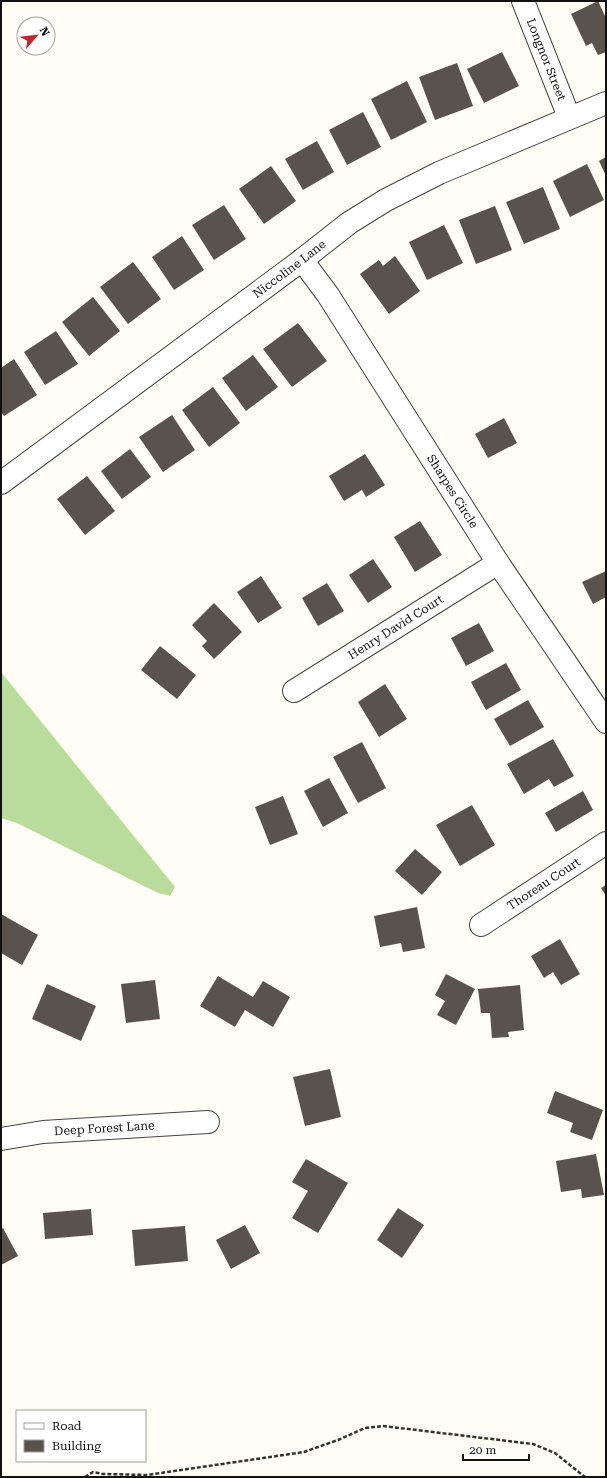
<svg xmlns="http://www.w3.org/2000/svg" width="607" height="1478" font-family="'Roboto Serif',serif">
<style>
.forest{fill:#b9dc9c}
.building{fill:#5a524d}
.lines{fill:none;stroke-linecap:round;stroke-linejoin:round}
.street-casing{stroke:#444;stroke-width:24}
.path{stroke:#333;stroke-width:2.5;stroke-dasharray:4 2;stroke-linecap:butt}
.street{stroke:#fff;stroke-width:22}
.labels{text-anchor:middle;stroke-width:4;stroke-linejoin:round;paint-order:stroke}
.street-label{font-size:12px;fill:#111;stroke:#fff}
</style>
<rect width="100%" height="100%" fill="#fffdf5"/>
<!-- forest -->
<path class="forest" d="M 1,672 L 175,887 L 170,896 L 158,893 L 17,823 L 1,818 Z"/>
<!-- building -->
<path class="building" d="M 598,1 L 606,18 L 606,52 L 598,55 L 592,43 L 586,46 L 571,14 Z
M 502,52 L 519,86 L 484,103 L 467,69 Z
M 457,63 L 473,106 L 435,120 L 419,77 Z
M 407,81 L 427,122 L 391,140 L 371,99 Z
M 363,112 L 381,147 L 347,165 L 329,130 Z
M 317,141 L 334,172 L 303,190 L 285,159 Z
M 606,157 L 606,176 L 599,161 Z
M 587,164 L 604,200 L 570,217 L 553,181 Z
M 271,166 L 296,201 L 264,224 L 239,189 Z
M 543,187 L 560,229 L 524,244 L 506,202 Z
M 224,205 L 246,239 L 214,260 L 192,225 Z
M 495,206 L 512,250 L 476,264 L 459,220 Z
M 444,225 L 463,263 L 427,280 L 409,242 Z
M 182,236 L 204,270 L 174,290 L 152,257 Z
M 395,256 L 420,291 L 389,314 L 360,274 L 379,260 L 383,266 Z
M 133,262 L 161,299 L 128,324 L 100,287 Z
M 93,297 L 120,331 L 89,356 L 62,322 Z
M 298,323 L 327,361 L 292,387 L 263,349 Z
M 56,331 L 78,364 L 45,385 L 24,352 Z
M 253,355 L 278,387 L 246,411 L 222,378 Z
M 14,359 L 37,395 L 4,416 L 1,412 L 1,368 Z
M 213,387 L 240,423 L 209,447 L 182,410 Z
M 172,415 L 195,450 L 163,472 L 139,437 Z
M 504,418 L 517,443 L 488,458 L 475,434 Z
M 130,449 L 151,477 L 122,499 L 101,471 Z
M 365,454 L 385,485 L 366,497 L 362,490 L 344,501 L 329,476 Z
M 87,476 L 115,511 L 85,535 L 57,499 Z
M 420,521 L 442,555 L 415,572 L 394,537 Z
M 373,559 L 392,587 L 368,603 L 349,575 Z
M 606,571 L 606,597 L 593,604 L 582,582 Z
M 261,576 L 282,608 L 258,623 L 237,592 Z
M 327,583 L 344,611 L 318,626 L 302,598 Z
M 214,603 L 242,632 L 214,659 L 202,646 L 207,641 L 192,625 Z
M 479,623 L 494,651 L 466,666 L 451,638 Z
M 160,646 L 196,675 L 177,699 L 141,670 Z
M 506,663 L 521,690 L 486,710 L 471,682 Z
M 385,684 L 407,719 L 379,737 L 358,702 Z
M 528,700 L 544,727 L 510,746 L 494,719 Z
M 553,739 L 574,776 L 554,787 L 549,779 L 524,794 L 507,764 Z
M 362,742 L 386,788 L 358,803 L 333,757 Z
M 329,778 L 348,813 L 323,827 L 304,791 Z
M 583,791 L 593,810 L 556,832 L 545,813 Z
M 283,796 L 298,834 L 270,845 L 255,807 Z
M 472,805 L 495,845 L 460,866 L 436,825 Z
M 415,849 L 442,872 L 422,895 L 395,871 Z
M 606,885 L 606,896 L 601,888 Z
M 417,907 L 425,948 L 403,952 L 401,943 L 380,947 L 374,916 Z
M 1,914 L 38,935 L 22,965 L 1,953 Z
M 560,939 L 580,974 L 561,985 L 553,972 L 544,978 L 531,956 Z
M 446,974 L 475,989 L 456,1025 L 437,1015 L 445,1001 L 435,995 Z
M 218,976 L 253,997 L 263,981 L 290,997 L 273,1027 L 245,1010 L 235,1027 L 200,1006 Z
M 155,980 L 160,1019 L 126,1023 L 121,984 Z
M 47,984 L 96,1006 L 81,1041 L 32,1019 Z
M 520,985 L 524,1030 L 508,1032 L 509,1037 L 492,1038 L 490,1013 L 481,1013 L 478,989 Z
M 330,1069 L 341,1117 L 305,1126 L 293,1077 Z
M 555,1091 L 603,1110 L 592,1140 L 570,1132 L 573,1123 L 547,1113 Z
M 596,1154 L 604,1195 L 582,1198 L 581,1189 L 561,1192 L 556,1161 Z
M 306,1159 L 348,1183 L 318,1233 L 292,1218 L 308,1191 L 292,1182 Z
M 398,1208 L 424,1225 L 402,1258 L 377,1240 Z
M 91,1209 L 93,1235 L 45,1239 L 43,1213 Z
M 245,1225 L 260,1253 L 231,1269 L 216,1240 Z
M 185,1226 L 188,1261 L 135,1266 L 132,1230 Z
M 3,1228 L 18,1256 L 1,1265 L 1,1229 Z"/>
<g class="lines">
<defs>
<g id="street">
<path id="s1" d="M 523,1 L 569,117"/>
<path id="s2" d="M 302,260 L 328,295 L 498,563 L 606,722"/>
<path id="s3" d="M 1,483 L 302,260 L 349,223 L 386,200 L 439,173 L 606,103"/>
<path id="s4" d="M 294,691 L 498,563"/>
<path id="s5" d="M 481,925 L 606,843"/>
<path id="s6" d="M 1,1139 L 43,1132 L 208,1122"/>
</g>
</defs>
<!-- street casing -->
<use href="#street" class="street-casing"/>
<!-- path -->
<path class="path" d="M 85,1477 L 93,1472 L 103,1474 L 147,1475 L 304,1452 L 338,1440 L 365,1428 L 383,1426 L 533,1444 L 555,1453 L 585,1477"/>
<!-- street -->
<use href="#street" class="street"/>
</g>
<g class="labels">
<!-- street labels -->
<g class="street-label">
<text dy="4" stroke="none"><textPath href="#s1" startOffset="63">Longnor Street</textPath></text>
<text dy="4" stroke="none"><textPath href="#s3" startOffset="359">Niccoline Lane</textPath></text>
<text dy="4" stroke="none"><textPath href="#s2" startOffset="276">Sharpes Circle</textPath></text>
<text dy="4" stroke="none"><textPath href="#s4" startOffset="120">Henry David Court</textPath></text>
<text dy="4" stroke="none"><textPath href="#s5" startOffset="75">Thoreau Court</textPath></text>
<text dy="4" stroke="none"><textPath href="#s6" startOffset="104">Deep Forest Lane</textPath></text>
</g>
</g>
<!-- border -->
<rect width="607" height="1478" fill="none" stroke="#111111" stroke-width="4"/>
<!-- legend -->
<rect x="16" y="1410" width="130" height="52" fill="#ffffff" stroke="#a0a0a0"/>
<rect x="24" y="1423" width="20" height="6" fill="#ffffff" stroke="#a0a0a0"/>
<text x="52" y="1430" font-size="12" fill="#111111">Road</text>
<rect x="24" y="1440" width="20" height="12" fill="#5a524d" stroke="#a0a0a0"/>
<text x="52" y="1450" font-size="12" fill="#111111">Building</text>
<!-- north arrow -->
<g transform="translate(36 36) rotate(62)"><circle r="19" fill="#ffffff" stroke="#a0a0a0"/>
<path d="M0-3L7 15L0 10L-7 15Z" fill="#c4262e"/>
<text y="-6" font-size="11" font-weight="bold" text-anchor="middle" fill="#111111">N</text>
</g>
<!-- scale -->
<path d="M463 1454v6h66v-6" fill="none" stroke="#111111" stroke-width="2"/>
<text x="469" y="1454" font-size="12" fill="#111111" stroke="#ffffff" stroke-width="3" paint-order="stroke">20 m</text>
</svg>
